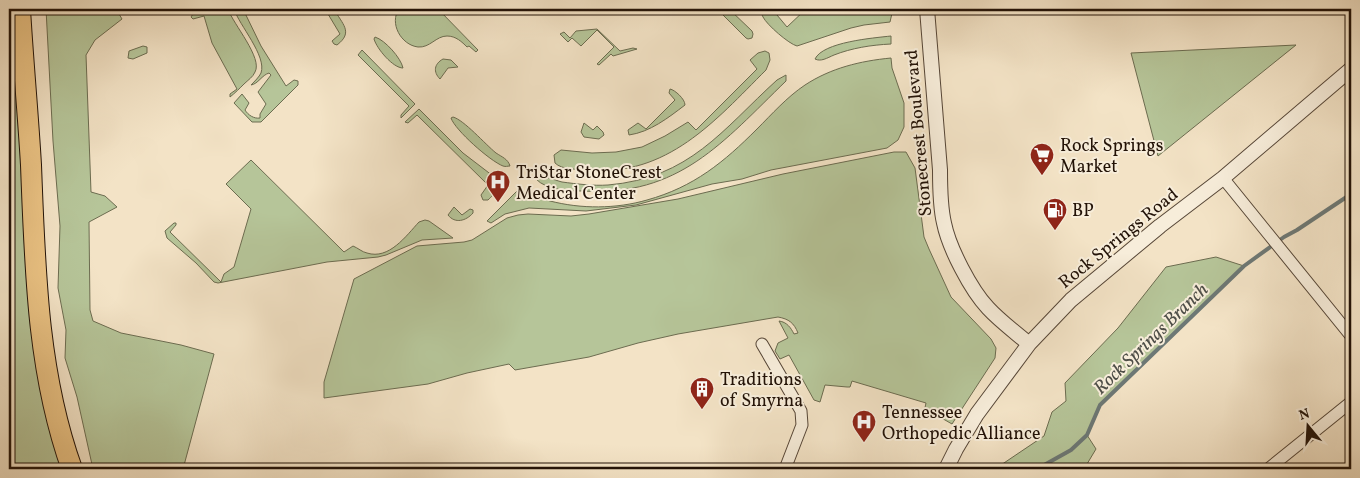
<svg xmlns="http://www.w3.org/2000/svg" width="1360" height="478" font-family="Vollkorn,serif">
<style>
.green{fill:#b6c599;stroke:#6c6c50}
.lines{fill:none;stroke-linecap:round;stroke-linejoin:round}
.stream{stroke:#6d7875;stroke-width:4}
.minor-casing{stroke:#564637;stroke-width:13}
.tertiary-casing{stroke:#564637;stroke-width:16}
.motorway-casing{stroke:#221207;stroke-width:22}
.minor{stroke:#f7edda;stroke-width:11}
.tertiary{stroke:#f7edda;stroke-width:14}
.motorway{stroke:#eac283;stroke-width:20}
.labels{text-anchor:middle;stroke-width:4;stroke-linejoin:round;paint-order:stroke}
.street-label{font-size:18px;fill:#221207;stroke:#f7edda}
.poi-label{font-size:18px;fill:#221207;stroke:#f7edda;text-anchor:start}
.water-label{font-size:19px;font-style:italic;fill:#4e4e47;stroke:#f7edda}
</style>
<rect width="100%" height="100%" fill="#f3e3c6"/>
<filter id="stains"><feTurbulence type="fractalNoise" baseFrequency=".004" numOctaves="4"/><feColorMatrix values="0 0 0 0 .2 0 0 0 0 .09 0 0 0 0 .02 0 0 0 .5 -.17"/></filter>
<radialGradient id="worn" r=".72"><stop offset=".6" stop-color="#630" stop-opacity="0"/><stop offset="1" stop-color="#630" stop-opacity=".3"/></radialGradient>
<!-- green -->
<path class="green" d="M 46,9 L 116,9 L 122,19 L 95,40 L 86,55 L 91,192 L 105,196 L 117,207 L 89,222 L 90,310 L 93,321 L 121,333 L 181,345 L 214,354 L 183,469 L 93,469 L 77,397 L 65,358 L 66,330 L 58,288 L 60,226 L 53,141 Z
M 202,9 L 228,9 C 233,24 263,58 255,72 C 253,77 248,80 244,84 C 240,88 235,93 230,97 L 230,94 L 237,89 L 212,43 L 204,16 L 193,19 L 191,17 L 193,14 L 202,12 Z
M 234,9 L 243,9 L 261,46 L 286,86 L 294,80 L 298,81 L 298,85 L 261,122 L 252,122 L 234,103 L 242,94 L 249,103 L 245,110 C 248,115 254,119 260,118 L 260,114 L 266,104 L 258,92 L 271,75 L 269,73 C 262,75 258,84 251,85 C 255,81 259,77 261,73 C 267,56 239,25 234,9 Z
M 325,9 L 334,9 C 342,24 354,32 337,45 L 334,44 L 332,41 L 340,34 Z
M 399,9 L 438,9 L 478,50 L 476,52 L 469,46 L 467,47 C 462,42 456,36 447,36 C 436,36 430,48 418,47 C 401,45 389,23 399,9 Z
M 717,9 L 729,9 L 752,31 L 753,34 L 752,38 L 748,39 L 746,38 Z
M 763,9 L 772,9 L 787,27 L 806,9 L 893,9 L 890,22 L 864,25 L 851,28 L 797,46 C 789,44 767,25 763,17 C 761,13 762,12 763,9 Z
M 597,29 L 620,51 L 633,48 L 637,49 L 613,56 L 611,54 L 599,65 L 597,64 L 614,47 L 597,30 L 581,46 L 572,38 L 568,42 L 560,34 L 564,32 L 570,38 L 576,31 Z
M 891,36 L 891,44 C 871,45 852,48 834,55 C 827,58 821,62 815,59 C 823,42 873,38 891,36 Z
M 375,37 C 385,40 401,58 403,68 C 393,68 377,49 374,39 Z
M 1296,45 L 1158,156 L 1131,53 Z
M 143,46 L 147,47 L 147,53 L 133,59 L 128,58 L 129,51 Z
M 362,50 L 415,104 L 401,118 L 401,115 L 409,106 L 358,55 Z
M 765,51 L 769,53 L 770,60 L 766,70 C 715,121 667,177 588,170 C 577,169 562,170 555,163 L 554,155 L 561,150 L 592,153 L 616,152 L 642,147 L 665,136 L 688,122 L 696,130 L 757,69 L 750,60 L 758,53 Z
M 891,58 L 892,68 L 904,103 L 904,127 L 898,140 L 887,148 L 771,170 L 742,179 L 712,184 L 636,205 L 586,211 L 529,208 L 505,214 L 491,223 L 487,221 L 517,191 C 528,191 539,198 550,201 C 581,209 616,209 647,200 C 694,187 724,162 757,129 C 772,114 787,97 805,85 C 831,68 860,61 891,58 Z
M 443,59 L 451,60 L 458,67 L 448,68 L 440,79 C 433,72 434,64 443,59 Z
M 9,63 L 14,73 L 20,94 L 65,469 L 9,469 Z
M 786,75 L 786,81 C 723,142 679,197 583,191 C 569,191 546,190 536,179 L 536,177 C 544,175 554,180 562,182 C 577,184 593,186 608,185 C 690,178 722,130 777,80 Z
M 670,89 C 675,90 685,99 685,105 C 668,118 650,132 629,135 L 628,130 L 638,123 L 646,129 L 675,100 L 669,93 Z
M 419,109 L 463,153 L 497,179 C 502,188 494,194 488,200 L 483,200 L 481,195 L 488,185 L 417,115 L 408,123 L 405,122 Z
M 453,117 C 464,120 485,144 496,153 C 502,157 508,159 510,166 C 507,166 506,167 503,166 C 490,161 455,130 451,118 Z
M 584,123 L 593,130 L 597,126 L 603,132 L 604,135 L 599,139 L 584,137 L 581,132 Z
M 894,152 L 906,152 L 915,168 L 924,237 L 929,249 L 951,297 L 991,339 L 996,348 L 995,358 L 952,424 L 938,416 L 924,412 L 926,403 L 852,381 L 850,387 L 847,387 L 825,385 L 820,402 L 814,400 L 789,355 L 780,359 L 775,351 L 778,343 L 788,338 L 779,321 C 787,322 791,328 794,334 L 798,333 C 794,323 789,319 778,317 L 678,334 L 638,343 L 589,357 L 515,370 L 509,364 L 467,373 L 428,384 L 324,398 L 324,382 L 354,279 L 417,246 L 464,242 L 472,240 L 507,218 L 518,215 L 528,214 L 571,216 L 589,214 L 678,199 L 783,174 Z
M 251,160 L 344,252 L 353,246 C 358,248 362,252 367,253 C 389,260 406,236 419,222 L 425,220 L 429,221 L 453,238 L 422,240 L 386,255 L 378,257 L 327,262 L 218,283 L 214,282 L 196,263 L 167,238 L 165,231 L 174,223 L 176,223 L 176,225 L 170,232 L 221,282 L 224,274 L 234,267 L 251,209 L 226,184 Z
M 454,207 L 462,215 L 470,209 L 473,210 L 473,213 C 466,221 455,224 448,215 Z
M 1216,257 L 1244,266 L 1100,405 L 1087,435 L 1096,449 L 1084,469 L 995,469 L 1044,436 L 1052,412 L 1066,401 L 1065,383 L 1118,328 L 1166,267 Z"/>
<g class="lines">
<!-- stream -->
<path class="stream" d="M 1037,469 L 1071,450 L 1087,435 L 1100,405 L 1244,266 L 1284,237 L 1297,230 L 1351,194"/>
<defs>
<path id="minor" d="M 1223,178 L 1351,336
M 762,344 L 801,411 L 802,425 L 785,469
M 1268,469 L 1351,402"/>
<path id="tertiary" d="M 927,9 L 940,170 C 940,187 940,206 944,223 C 949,248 971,290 988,308 C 1000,321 1015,332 1029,344
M 946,469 L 956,449 L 977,414 L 1029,344 L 1071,300 L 1160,226 L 1223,178 L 1351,69"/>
<path id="motorway" d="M 20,9 C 23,61 28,113 31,165 C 35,267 37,372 72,469"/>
</defs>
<!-- minor casing -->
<use href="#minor" class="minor-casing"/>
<!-- tertiary casing -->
<use href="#tertiary" class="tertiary-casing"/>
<!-- motorway casing -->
<use href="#motorway" class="motorway-casing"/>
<!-- minor -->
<use href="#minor" class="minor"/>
<!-- tertiary -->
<use href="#tertiary" class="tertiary"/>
<!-- motorway -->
<use href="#motorway" class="motorway"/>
</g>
<!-- icons -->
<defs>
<symbol id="supermarket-pin" viewBox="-11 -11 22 30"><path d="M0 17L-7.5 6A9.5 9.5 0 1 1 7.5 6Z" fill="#8f2418" stroke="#f7edda"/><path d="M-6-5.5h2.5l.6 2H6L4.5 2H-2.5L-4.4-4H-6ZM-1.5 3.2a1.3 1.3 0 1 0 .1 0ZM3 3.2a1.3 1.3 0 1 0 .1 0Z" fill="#fff"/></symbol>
<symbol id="hospital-pin" viewBox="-11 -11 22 30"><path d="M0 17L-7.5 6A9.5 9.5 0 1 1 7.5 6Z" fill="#8f2418" stroke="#f7edda"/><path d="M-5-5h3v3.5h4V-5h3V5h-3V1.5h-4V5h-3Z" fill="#fff"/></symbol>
<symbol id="fuel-pin" viewBox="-11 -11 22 30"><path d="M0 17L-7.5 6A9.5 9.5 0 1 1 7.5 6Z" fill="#8f2418" stroke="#f7edda"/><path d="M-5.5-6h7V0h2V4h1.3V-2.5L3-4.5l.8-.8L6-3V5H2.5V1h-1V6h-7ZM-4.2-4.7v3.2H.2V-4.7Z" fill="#fff"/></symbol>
<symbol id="building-pin" viewBox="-11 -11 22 30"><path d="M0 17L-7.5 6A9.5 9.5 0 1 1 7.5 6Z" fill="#8f2418" stroke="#f7edda"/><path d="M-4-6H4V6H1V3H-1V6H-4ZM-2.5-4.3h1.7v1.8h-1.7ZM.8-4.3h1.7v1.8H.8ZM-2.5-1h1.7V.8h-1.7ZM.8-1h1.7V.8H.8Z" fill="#fff"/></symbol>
</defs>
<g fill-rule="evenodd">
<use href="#supermarket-pin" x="1028" y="141" width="28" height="38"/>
<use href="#hospital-pin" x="484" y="168" width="28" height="38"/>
<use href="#fuel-pin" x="1041" y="196" width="28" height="38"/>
<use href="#building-pin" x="688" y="375" width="28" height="38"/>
<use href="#hospital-pin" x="850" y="408" width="28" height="38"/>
</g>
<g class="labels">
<!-- street labels -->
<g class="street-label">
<text transform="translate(918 133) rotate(-95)" y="6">Stonecrest Boulevard</text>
<text transform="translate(1118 238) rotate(-39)" y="6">Rock Springs Road</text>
</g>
<!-- poi labels -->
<g class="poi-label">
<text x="1060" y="151">Rock Springs<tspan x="1060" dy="21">Market</tspan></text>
<text x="516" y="178">TriStar StoneCrest<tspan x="516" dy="21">Medical Center</tspan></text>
<text x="1072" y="216">BP</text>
<text x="720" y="385">Traditions<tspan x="720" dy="21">of Smyrna</tspan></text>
<text x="882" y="418">Tennessee<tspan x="882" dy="21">Orthopedic Alliance</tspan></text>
</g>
<!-- water labels -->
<g class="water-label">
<text transform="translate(1150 338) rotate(-44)" y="7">Rock Springs Branch</text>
</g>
</g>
<!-- margin -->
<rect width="1360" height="478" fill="none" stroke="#f3e3c6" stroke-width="30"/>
<rect x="10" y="10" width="1340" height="458" fill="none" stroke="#221207" stroke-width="2.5"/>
<rect x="15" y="15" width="1330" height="448" fill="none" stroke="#221207"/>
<!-- north arrow -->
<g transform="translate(1308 426) rotate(342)" stroke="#f7edda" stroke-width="4" paint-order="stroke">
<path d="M0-4L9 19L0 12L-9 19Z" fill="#221207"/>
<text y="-8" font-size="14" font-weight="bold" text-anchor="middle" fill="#221207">N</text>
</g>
<rect width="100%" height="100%" filter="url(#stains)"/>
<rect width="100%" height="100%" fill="url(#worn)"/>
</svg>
